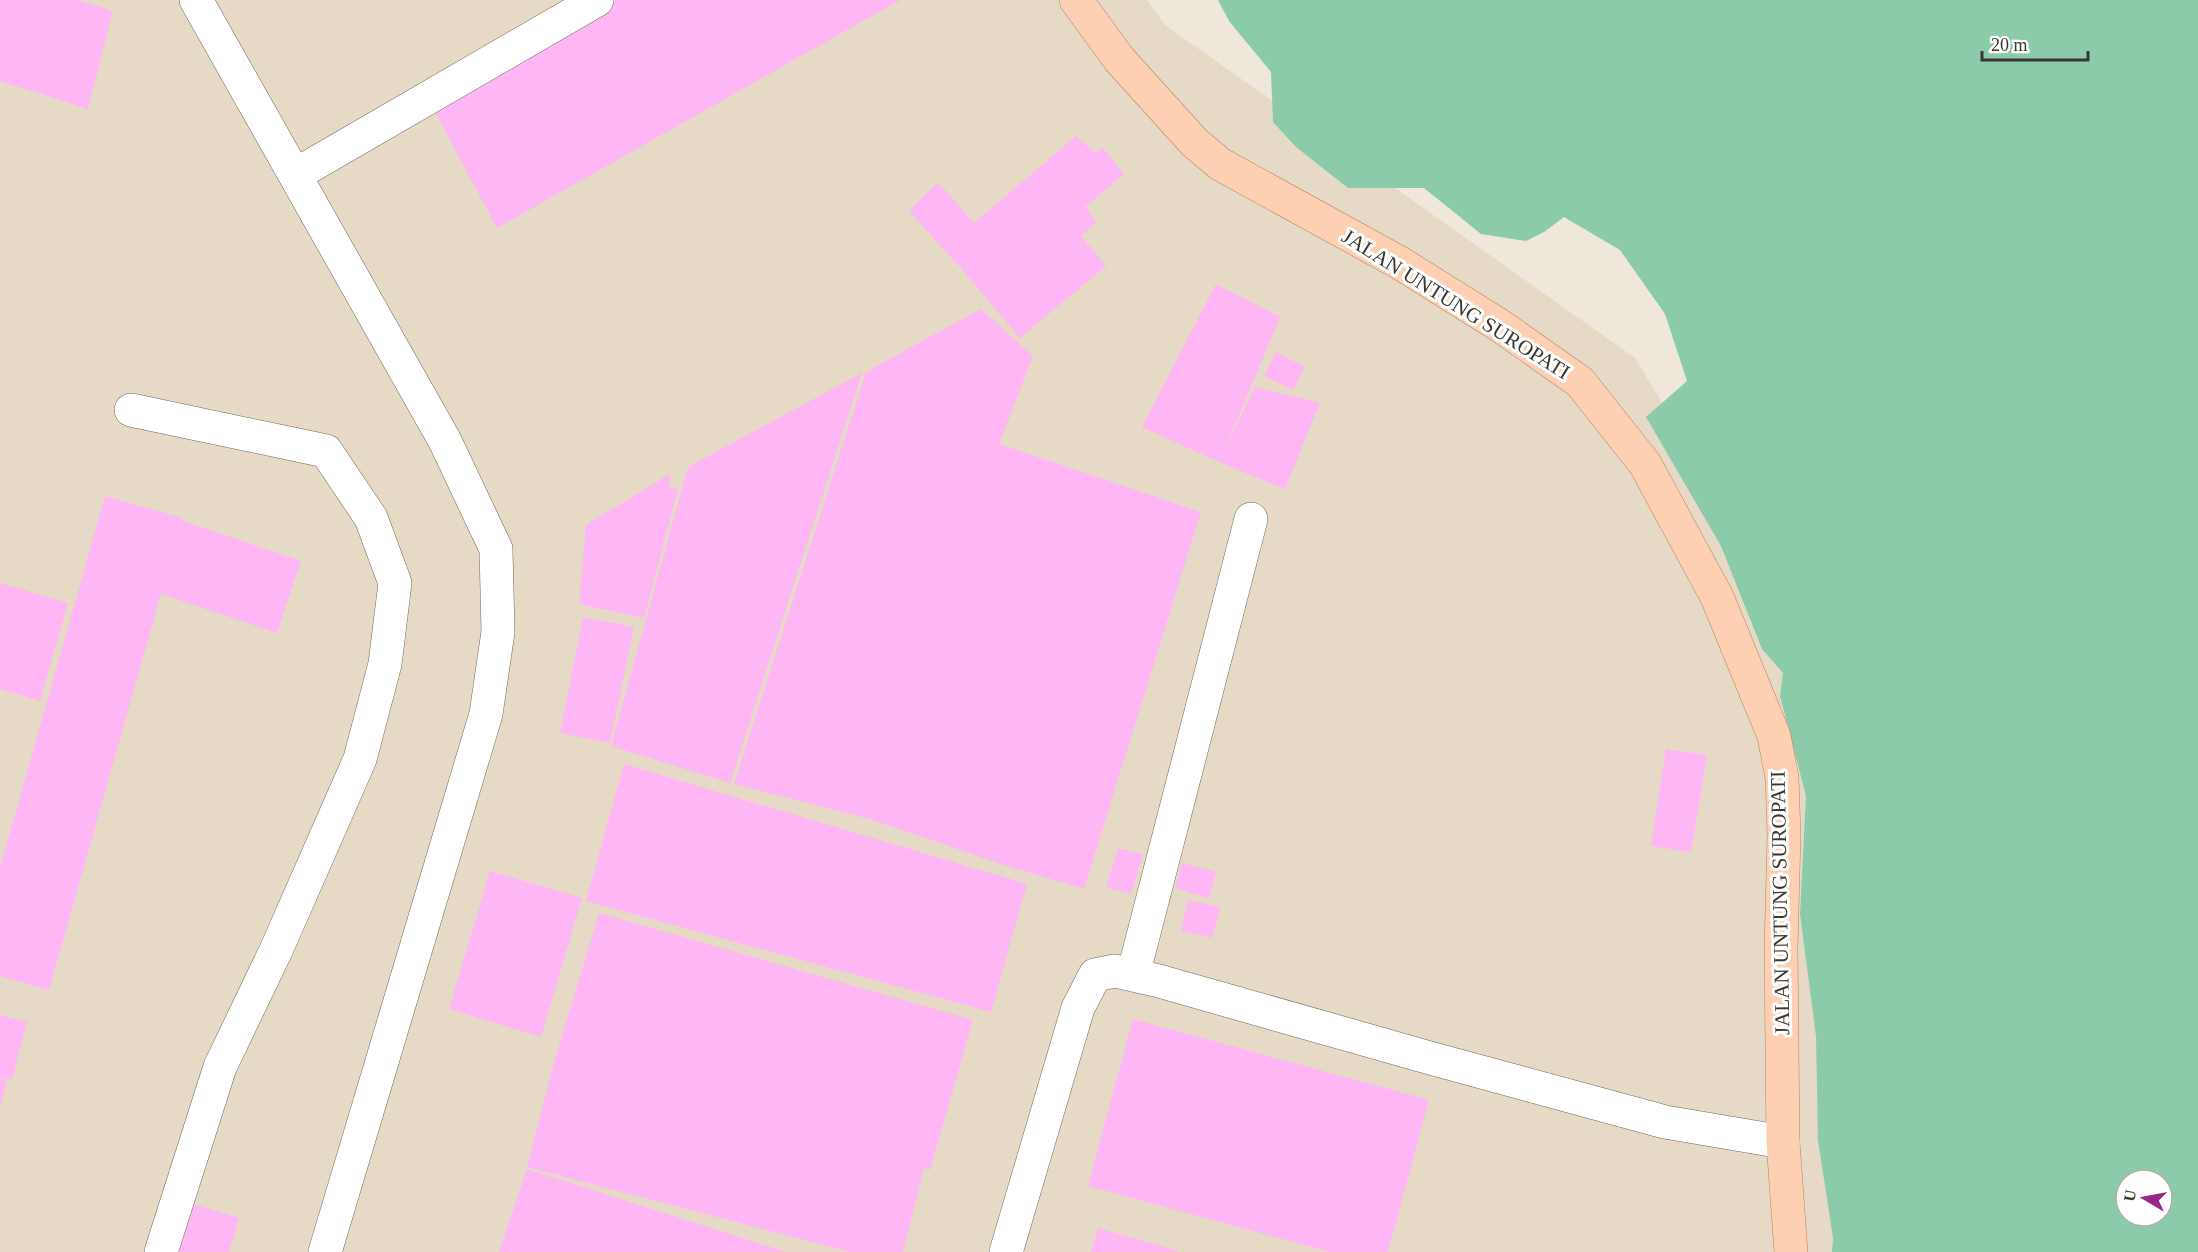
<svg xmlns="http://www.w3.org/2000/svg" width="2198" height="1252" font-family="Georgia,serif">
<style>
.built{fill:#e6d9c5}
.green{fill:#8bcba9;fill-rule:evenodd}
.building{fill:#feb7f4}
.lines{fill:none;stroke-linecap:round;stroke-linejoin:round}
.minor-casing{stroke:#70695d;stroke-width:34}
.major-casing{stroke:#b78665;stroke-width:34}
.minor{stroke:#fff;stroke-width:33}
.major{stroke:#fdd0b3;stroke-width:33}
.labels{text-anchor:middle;stroke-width:6;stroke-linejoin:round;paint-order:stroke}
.street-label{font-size:21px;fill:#3a3732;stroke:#fff}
</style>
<rect width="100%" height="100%" fill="#efe7d9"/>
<!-- built -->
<path class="built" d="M 0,0 L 1147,0 L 1165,25 L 1635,358 L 1831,683 L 1861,1252 L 0,1252 Z"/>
<!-- green -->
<path class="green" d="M 1218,0 L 2198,0 L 2198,1252 L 1832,1252 L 1833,1238 L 1818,1140 L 1816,1036 L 1800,914 L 1806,796 L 1780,696 L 1783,673 L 1762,649 L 1721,546 L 1646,417 L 1687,381 L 1665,314 L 1620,250 L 1564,217 L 1544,232 L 1526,241 L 1481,234 L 1424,188 L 1348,188 L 1296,147 L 1273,122 L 1271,72 L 1229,21 ZM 2126,1180 L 2162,1180 L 2162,1216 L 2126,1216 Z"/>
<!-- building -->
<path class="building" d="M 0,0 L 77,0 L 113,11 L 88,109 L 0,81 Z
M 613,0 L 900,0 L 497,228 L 429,101 Z
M 1076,136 L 1095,153 L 1102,147 L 1124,174 L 1085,207 L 1097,222 L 1081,236 L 1106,266 L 1020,338 L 960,267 L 909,211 L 938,182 L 974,223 Z
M 1216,284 L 1280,317 L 1224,451 L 1255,387 L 1320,403 L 1285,489 L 1219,462 L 1142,427 Z
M 981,309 L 1033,356 L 999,444 L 1201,512 L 1084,889 L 1001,864 L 873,820 L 734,784 L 866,372 Z
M 1276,352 L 1305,367 L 1293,390 L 1264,376 Z
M 862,373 L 730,783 L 611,746 L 688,467 Z
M 670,474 L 669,488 L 678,489 L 644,618 L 579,604 L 586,525 Z
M 105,496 L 182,518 L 182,521 L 301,561 L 277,633 L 161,594 L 49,990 L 0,976 L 0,868 Z
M 0,583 L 68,603 L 40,701 L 0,689 Z
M 583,617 L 634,627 L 610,743 L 560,733 Z
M 1666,749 L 1707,755 L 1691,852 L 1651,846 Z
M 624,764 L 1027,884 L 991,1012 L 586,901 Z
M 1118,848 L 1143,854 L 1131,894 L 1106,887 Z
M 1182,863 L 1216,872 L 1209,898 L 1175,888 Z
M 490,871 L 582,898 L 541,1037 L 449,1009 Z
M 1188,900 L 1220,907 L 1212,938 L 1181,931 Z
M 599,913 L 973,1020 L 930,1170 L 924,1168 L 903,1252 L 850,1252 L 527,1167 L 553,1066 Z
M 0,1015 L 27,1022 L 12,1080 L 0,1077 Z
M 1133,1019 L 1429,1100 L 1388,1252 L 1330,1252 L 1088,1186 Z
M 0,1078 L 7,1081 L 1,1104 L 0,1104 Z
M 527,1169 L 786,1252 L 499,1252 Z
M 190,1203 L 239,1218 L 229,1252 L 176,1252 Z
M 1098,1228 L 1178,1251 L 1178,1252 L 1091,1252 Z"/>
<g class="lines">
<defs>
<path id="minor" d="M 196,0 L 445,441 L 496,549 L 498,632 L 486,714 L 325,1252
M 295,175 L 597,0
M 131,410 L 326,451 L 371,518 L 395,583 L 385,664 L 360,759 L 277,948 L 220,1067 L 161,1252
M 1133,975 L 1251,519
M 1006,1252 L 1078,1008 L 1095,975 L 1115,971 L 1159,981 L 1430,1058 L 1665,1122 L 1783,1142"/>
<path id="major" d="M 1076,0 L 1119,59 L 1194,142 L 1220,164 L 1400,263 L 1499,325 L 1580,382 L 1645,464 L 1717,597 L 1774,736 L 1782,778 L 1784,835 L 1781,948 L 1783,1142 L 1791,1252"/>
</defs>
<!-- minor casing -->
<use href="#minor" class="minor-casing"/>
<!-- major casing -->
<use href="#major" class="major-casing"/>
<!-- minor -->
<use href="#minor" class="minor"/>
<!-- major -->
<use href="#major" class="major"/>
</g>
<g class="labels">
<!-- street labels -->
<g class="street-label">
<text transform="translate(1456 304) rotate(32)" y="7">JALAN UNTUNG SUROPATI</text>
<text transform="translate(1780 903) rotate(-91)" y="7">JALAN UNTUNG SUROPATI</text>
</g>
</g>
<!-- north arrow -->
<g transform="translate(2144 1198) rotate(280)"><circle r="28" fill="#ffffff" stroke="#b0afad" stroke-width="1.5"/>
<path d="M0-4.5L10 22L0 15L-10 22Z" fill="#95298a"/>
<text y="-9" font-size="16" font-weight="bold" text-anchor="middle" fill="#3a3732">U</text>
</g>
<!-- scale -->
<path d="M1982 51v9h106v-9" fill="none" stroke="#3a3732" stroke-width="3"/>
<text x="1991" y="51" font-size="18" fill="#3a3732" stroke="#ffffff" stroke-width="4.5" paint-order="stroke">20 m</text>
</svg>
